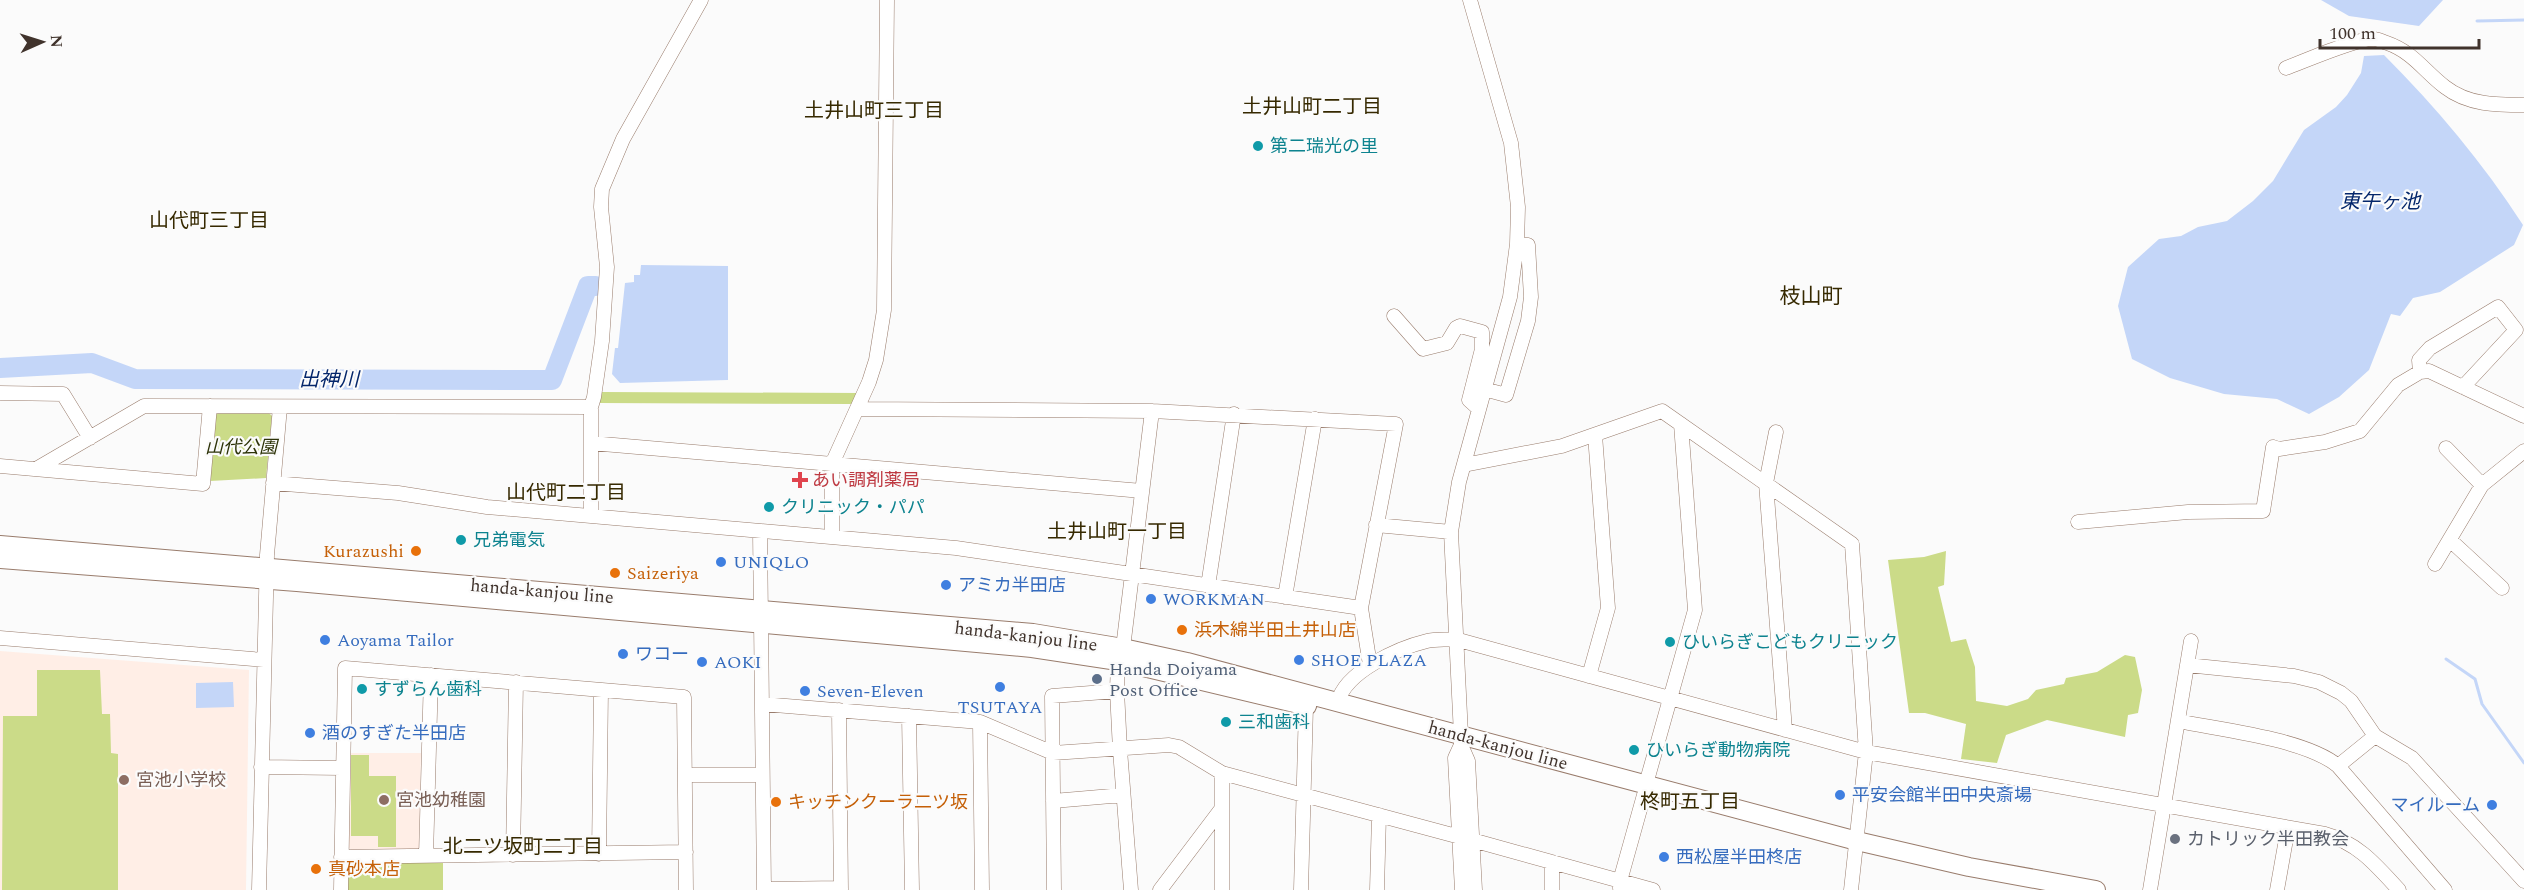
<svg xmlns="http://www.w3.org/2000/svg" width="2524" height="890" font-family="Spectral,'Noto Sans JP',serif">
<style>
.built{fill:#ffeee6}
.green{fill:#cbdb88}
.water{fill:#c4d6f8}
.lines{fill:none;stroke-linecap:round;stroke-linejoin:round}
.stream{stroke:#c4d6f8;stroke-width:3}
.river{stroke:#c4d6f8;stroke-width:20}
.minor-casing{stroke:#997c6c;stroke-width:15}
.major-casing{stroke:#997c6c;stroke-width:20}
.minor{stroke:#fff;stroke-width:14}
.major{stroke:#fff;stroke-width:18}
.culture-dot{fill:#0f9aa8;stroke:#fbfbfb;stroke-width:2}
.health-dot{fill:#e0444e;stroke:#fbfbfb;stroke-width:2}
.food-dot{fill:#e8710a;stroke:#fbfbfb;stroke-width:2}
.shop-dot{fill:#3f7fe0;stroke:#fbfbfb;stroke-width:2}
.service-dot{fill:#5c6f8a;stroke:#fbfbfb;stroke-width:2}
.education-dot{fill:#8d6e63;stroke:#fbfbfb;stroke-width:2}
.worship-dot{fill:#6b7280;stroke:#fbfbfb;stroke-width:2}
.labels{text-anchor:middle;stroke-width:4.5;stroke-linejoin:round;paint-order:stroke}
.culture-label{font-size:18px;fill:#0d838f;stroke:#fbfbfb;text-anchor:start}
.park-label{font-size:18px;font-style:italic;fill:#2d3308;stroke:#fbfbfb}
.health-label{font-size:18px;fill:#be3a42;stroke:#fbfbfb;text-anchor:start}
.food-label{font-size:18px;fill:#c56008;stroke:#fbfbfb;text-anchor:start}
.shop-label{font-size:18px;fill:#366cbe;stroke:#fbfbfb;text-anchor:start}
.street-label{font-size:18px;fill:#40332c;stroke:#fbfbfb}
.service-label{font-size:18px;fill:#4e5e75;stroke:#fbfbfb;text-anchor:start}
.education-label{font-size:18px;fill:#785e54;stroke:#fbfbfb;text-anchor:start}
.worship-label{font-size:18px;fill:#5b616d;stroke:#fbfbfb;text-anchor:start}
.neighbourhood-label{font-size:20px;fill:#362900;stroke:#fbfbfb}
.water-label{font-size:20px;font-style:italic;fill:#04266b;stroke:#fbfbfb}
.quarter-label{font-size:21px;fill:#362900;stroke:#fbfbfb}
</style>
<rect width="100%" height="100%" fill="#fbfbfb"/>
<!-- built -->
<path class="built" d="M 0,651 L 249,670 L 246,890 L 0,890 Z
M 350,753 L 421,753 L 419,849 L 353,851 L 348,847 Z"/>
<!-- green -->
<path class="green" d="M 601,392 L 861,393 L 855,404 L 598,403 Z
M 268,412 L 272,416 L 266,478 L 210,481 L 215,415 L 218,413 Z
M 1946,551 L 1944,585 L 1938,587 L 1951,642 L 1966,639 L 1975,667 L 1976,701 L 2007,706 L 2028,699 L 2036,690 L 2064,684 L 2066,678 L 2097,672 L 2125,655 L 2135,657 L 2142,690 L 2138,713 L 2128,715 L 2125,737 L 2047,720 L 2006,735 L 1997,763 L 1961,759 L 1966,724 L 1925,713 L 1909,713 L 1888,560 L 1924,557 Z
M 37,670 L 100,670 L 102,714 L 110,714 L 111,753 L 118,754 L 118,890 L 2,890 L 3,716 L 37,716 Z
M 351,755 L 369,755 L 369,776 L 396,776 L 396,847 L 378,847 L 378,836 L 351,836 Z
M 443,861 L 443,890 L 346,890 L 346,865 L 349,862 Z"/>
<!-- water -->
<path class="water" d="M 2321,0 L 2443,0 L 2419,26 L 2349,16 Z
M 2384,55 C 2436,107 2483,163 2523,225 L 2514,245 L 2440,292 L 2413,298 L 2400,316 L 2391,314 L 2369,370 L 2339,397 L 2309,414 L 2277,399 L 2224,394 L 2170,378 L 2132,359 L 2118,306 L 2128,267 L 2159,239 L 2181,236 L 2198,227 L 2227,221 L 2253,201 L 2273,181 L 2304,130 L 2336,107 L 2347,95 L 2361,73 L 2364,56 Z
M 641,265 L 728,266 L 728,380 L 620,383 L 612,374 L 615,348 L 618,348 L 625,283 L 634,282 L 634,275 L 640,275 Z
M 233,682 L 234,707 L 196,708 L 196,683 Z"/>
<g class="lines">
<!-- stream -->
<path class="stream" d="M 2477,21 L 2524,20
M 2446,659 L 2475,679 L 2482,704 L 2524,763"/>
<!-- river -->
<path class="river" d="M 0,368 L 92,363 L 135,379 L 552,380 L 588,286 L 596,286"/>
<defs>
<path id="minor" d="M 1470,0 L 1511,143 L 1518,207 L 1517,244 L 1510,297 L 1459,482 L 1451,532 L 1461,735 L 1461,745 L 1468,761 L 1475,890
M 2286,68 C 2305,61 2357,38 2374,39 C 2378,39 2383,42 2387,43 C 2413,52 2424,71 2445,87 C 2468,105 2497,105 2524,105
M 1394,316 L 1423,349 L 1447,343 L 1456,328 L 1460,326 L 1482,332 L 1482,349 L 1469,400 L 1479,409
M 2420,372 L 2419,360 L 2430,348 L 2498,307 L 2516,330 L 2463,387
M 1484,389 L 1506,395 L 1528,321 L 1531,297 L 1528,245 L 1517,244
M 0,393 L 63,394 L 90,438
M 858,409 L 1152,411 L 1396,424 L 1361,608 L 1370,665
M 1776,432 L 1766,483 L 1785,730
M 591,443 L 1142,491
M 2446,448 L 2482,485
M 1464,465 L 1562,446 L 1662,411 L 1852,544 L 1866,752 L 1851,890
M 0,466 L 203,484 L 210,406
M 36,469 L 144,406 L 591,407
M 273,483 L 398,493 L 487,507 L 956,548 L 1361,608
M 591,516 L 591,407 L 594,397 L 602,341 L 607,267 L 601,207 L 602,189 L 623,139 L 701,0
M 2078,522 L 2188,512 L 2263,511 L 2273,447 L 2279,449 L 2325,442 L 2360,431 L 2398,385 L 2420,372 L 2429,371 L 2524,416
M 1376,525 L 1451,532
M 760,531 L 764,890
M 832,537 L 832,464 L 869,382 L 876,360 L 884,310 L 887,0
M 2450,540 L 2502,588
M 2435,564 L 2482,485 L 2524,451
M 1208,586 L 1234,414
M 1285,597 L 1315,419
M 0,638 L 264,660
M 1123,648 L 1152,411
M 1118,661 L 1117,691 L 1120,750 L 1131,890
M 2187,665 L 2294,676 L 2319,682 L 2341,693 L 2351,701 L 2375,736 L 2412,758 L 2524,881
M 1589,676 L 1608,608 L 1595,435
M 1338,702 C 1345,672 1398,648 1427,641 C 1436,639 1446,640 1455,639 L 1866,752 L 2325,834 C 2358,843 2376,865 2399,890
M 762,704 L 980,722 L 1053,753 L 1169,745 L 1179,747 L 1222,773 L 1460,837
M 839,710 L 841,890
M 909,716 L 912,890
M 2178,721 C 2221,730 2306,739 2338,766 L 2445,890
M 980,722 L 982,890
M 1461,745 L 1455,758 L 1462,890
M 2338,766 L 2375,736
M 261,767 L 342,768
M 685,775 L 762,775
M 1646,784 L 1695,610 L 1681,424
M 1053,801 L 1123,795
M 1472,840 L 1653,890
M 599,854 L 601,690
M 513,855 L 516,682
M 426,856 L 431,675
M 341,857 L 686,852
M 1620,888 L 1620,881 L 1644,795
M 764,889 L 841,888
M 259,890 L 267,555 L 280,407
M 341,890 L 345,668 L 684,697 L 686,890
M 1054,890 L 1052,696 L 1117,691
M 1160,890 L 1222,808
M 1222,890 L 1222,773
M 1301,890 L 1306,706
M 1377,890 L 1379,815
M 1552,890 L 1552,862
M 2150,890 L 2191,641
M 2277,890 L 2288,828"/>
<path id="major" d="M 0,545 L 1033,633 L 1123,648 L 1187,662 L 1857,841 L 1969,867 L 2096,890
M 0,559 L 297,582 L 1032,648 L 1118,661 L 1307,706"/>
</defs>
<!-- minor casing -->
<use href="#minor" class="minor-casing"/>
<!-- major casing -->
<use href="#major" class="major-casing"/>
<!-- minor -->
<use href="#minor" class="minor"/>
<!-- major -->
<use href="#major" class="major"/>
</g>
<!-- markers -->
<g class="culture-dot">
<circle cx="1258" cy="146" r="6"/>
<circle cx="769" cy="507" r="6"/>
<circle cx="461" cy="540" r="6"/>
<circle cx="1670" cy="642" r="6"/>
<circle cx="362" cy="689" r="6"/>
<circle cx="1226" cy="722" r="6"/>
<circle cx="1634" cy="750" r="6"/>
</g>
<path class="health-dot" d="M797 471h6v6h6v6h-6v6h-6v-6h-6v-6h6z"/>
<g class="food-dot">
<circle cx="416" cy="551" r="6"/>
<circle cx="615" cy="573" r="6"/>
<circle cx="1182" cy="630" r="6"/>
<circle cx="776" cy="802" r="6"/>
<circle cx="316" cy="869" r="6"/>
</g>
<g class="shop-dot">
<circle cx="721" cy="562" r="6"/>
<circle cx="946" cy="585" r="6"/>
<circle cx="1151" cy="599" r="6"/>
<circle cx="325" cy="640" r="6"/>
<circle cx="623" cy="654" r="6"/>
<circle cx="1299" cy="660" r="6"/>
<circle cx="702" cy="662" r="6"/>
<circle cx="1000" cy="687" r="6"/>
<circle cx="805" cy="691" r="6"/>
<circle cx="310" cy="733" r="6"/>
<circle cx="1840" cy="795" r="6"/>
<circle cx="2492" cy="805" r="6"/>
<circle cx="1664" cy="857" r="6"/>
</g>
<circle class="service-dot" cx="1097" cy="679" r="6"/>
<g class="education-dot">
<circle cx="124" cy="780" r="6"/>
<circle cx="384" cy="800" r="6"/>
</g>
<circle class="worship-dot" cx="2175" cy="839" r="6"/>
<g class="labels">
<!-- culture labels -->
<g class="culture-label">
<text x="1270" y="152">第二瑞光の里</text>
<text x="781" y="513">クリニック・パパ</text>
<text x="473" y="546">兄弟電気</text>
<text x="1682" y="648">ひいらぎこどもクリニック</text>
<text x="374" y="695">すずらん歯科</text>
<text x="1238" y="728">三和歯科</text>
<text x="1646" y="756">ひいらぎ動物病院</text>
</g>
<!-- park labels -->
<g class="park-label">
<text x="241" y="453">山代公園</text>
</g>
<!-- health labels -->
<g class="health-label">
<text x="812" y="486">あい調剤薬局</text>
</g>
<!-- food labels -->
<g class="food-label">
<text x="404" y="557" text-anchor="end">Kurazushi</text>
<text x="627" y="579">Saizeriya</text>
<text x="1194" y="636">浜木綿半田土井山店</text>
<text x="788" y="808">キッチンクーラ二ツ坂</text>
<text x="328" y="875">真砂本店</text>
</g>
<!-- shop labels -->
<g class="shop-label">
<text x="733" y="568">UNIQLO</text>
<text x="958" y="591">アミカ半田店</text>
<text x="1163" y="605">WORKMAN</text>
<text x="337" y="646">Aoyama Tailor</text>
<text x="635" y="660">ワコー</text>
<text x="1311" y="666">SHOE PLAZA</text>
<text x="714" y="668">AOKI</text>
<text x="817" y="697">Seven-Eleven</text>
<text x="1000" y="713" text-anchor="middle">TSUTAYA</text>
<text x="322" y="739">酒のすぎた半田店</text>
<text x="1852" y="801">平安会館半田中央斎場</text>
<text x="2480" y="811" text-anchor="end">マイルーム</text>
<text x="1676" y="863">西松屋半田柊店</text>
</g>
<!-- street labels -->
<g class="street-label">
<text transform="translate(542 591) rotate(5)" y="6">handa-kanjou line</text>
<text transform="translate(1026 636) rotate(7)" y="6">handa-kanjou line</text>
<text transform="translate(1498 745) rotate(15)" y="6">handa-kanjou line</text>
</g>
<!-- service labels -->
<g class="service-label">
<text x="1109" y="675">Handa Doiyama<tspan x="1109" dy="21">Post Office</tspan></text>
</g>
<!-- education labels -->
<g class="education-label">
<text x="136" y="786">宮池小学校</text>
<text x="396" y="806">宮池幼稚園</text>
</g>
<!-- worship labels -->
<g class="worship-label">
<text x="2187" y="845">カトリック半田教会</text>
</g>
<!-- neighbourhood labels -->
<g class="neighbourhood-label">
<text x="1312" y="113">土井山町二丁目</text>
<text x="874" y="117">土井山町三丁目</text>
<text x="209" y="227">山代町三丁目</text>
<text x="566" y="499">山代町二丁目</text>
<text x="1117" y="538">土井山町一丁目</text>
<text x="1690" y="808">柊町五丁目</text>
<text x="523" y="853">北二ツ坂町二丁目</text>
</g>
<!-- water labels -->
<g class="water-label">
<text x="2380" y="208">東午ヶ池</text>
<text x="329" y="386">出神川</text>
</g>
<!-- quarter labels -->
<g class="quarter-label">
<text x="1811" y="303">枝山町</text>
</g>
</g>
<!-- north arrow -->
<g transform="translate(42 42) rotate(87)" stroke="#fbfbfb" stroke-width="4.5" paint-order="stroke">
<path d="M0-4.5L10 22L0 15L-10 22Z" fill="#40332c"/>
<text y="-9" font-size="16" font-weight="bold" text-anchor="middle" fill="#40332c">N</text>
</g>
<!-- scale -->
<path d="M2320 39v9h159v-9" fill="none" stroke="#40332c" stroke-width="3"/>
<text x="2329" y="39" font-size="18" fill="#40332c" stroke="#fbfbfb" stroke-width="4.5" paint-order="stroke">100 m</text>
</svg>
